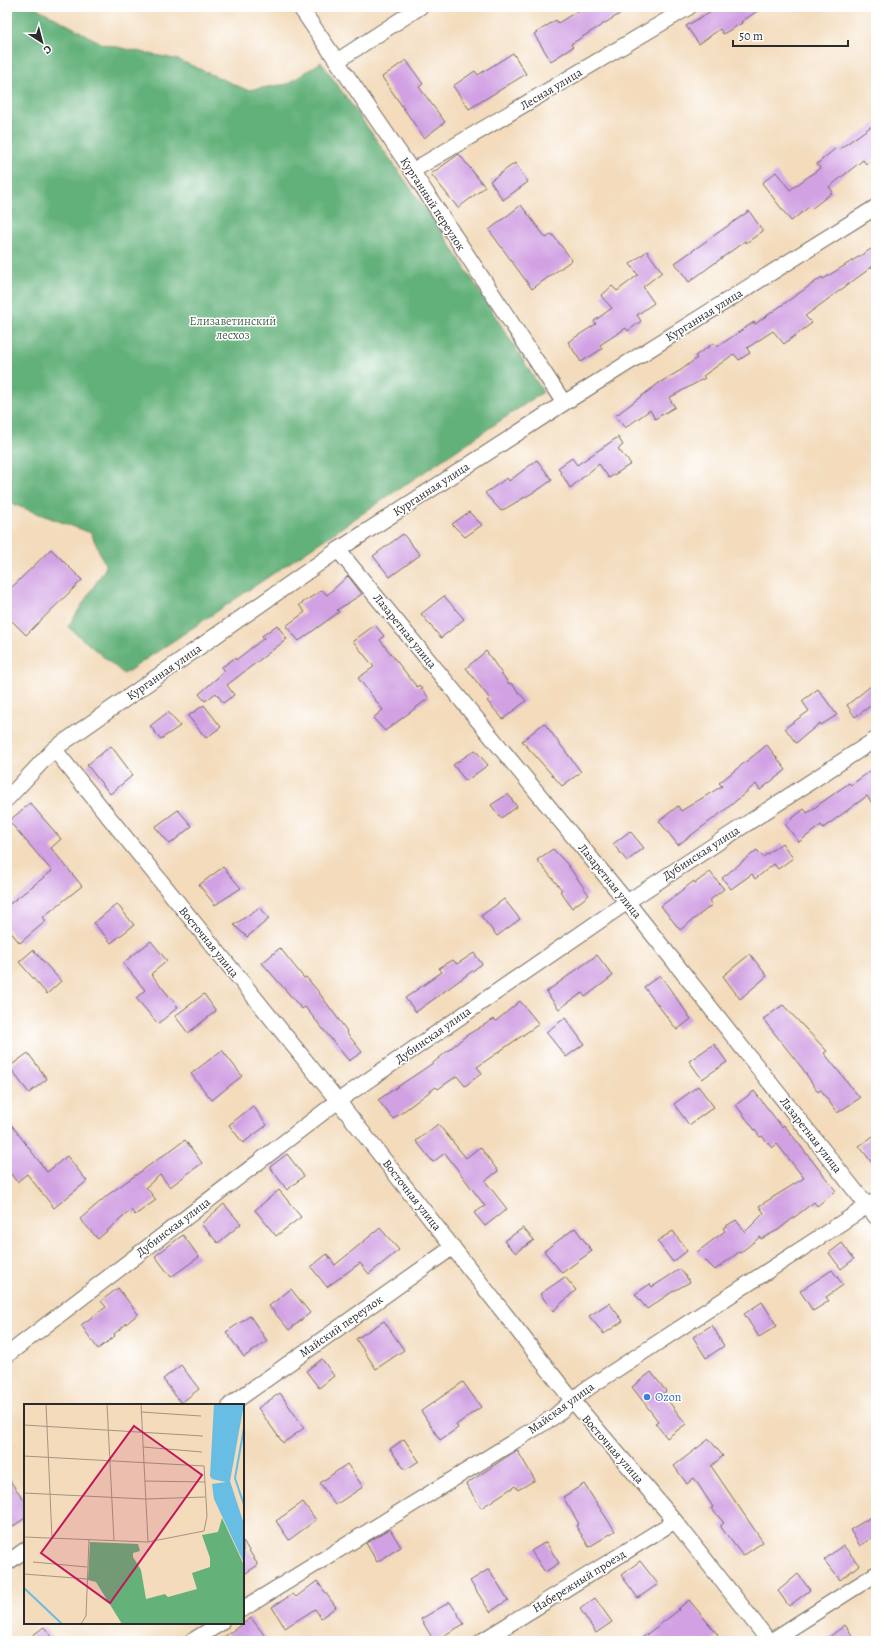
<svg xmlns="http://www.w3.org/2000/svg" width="883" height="1648" font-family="Alegreya,serif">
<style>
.forest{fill:#64b17a;stroke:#486e52}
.building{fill:#d1a1e3}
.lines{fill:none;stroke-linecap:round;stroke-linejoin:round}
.minor-casing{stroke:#71695e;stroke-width:17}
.minor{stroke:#fff;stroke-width:15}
.shop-dot{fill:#3f7fe0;stroke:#fff;stroke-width:1.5}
.labels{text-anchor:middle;stroke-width:3;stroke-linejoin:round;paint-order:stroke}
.street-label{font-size:12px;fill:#2b2b2b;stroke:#fff}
.park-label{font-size:12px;fill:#47644e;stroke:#fff}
.shop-label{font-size:12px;fill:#366cbe;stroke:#fff;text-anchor:start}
.inset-river{fill:none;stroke:#67bde3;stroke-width:2}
.inset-road{fill:none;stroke:#a39582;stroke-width:1}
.view{fill:#c2185b;fill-opacity:0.15;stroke:#c2185b;stroke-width:2}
.inset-edge{fill:none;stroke:#2b2b2b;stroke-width:2}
</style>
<rect width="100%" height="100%" fill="#fff"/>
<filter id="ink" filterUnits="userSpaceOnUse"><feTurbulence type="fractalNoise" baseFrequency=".025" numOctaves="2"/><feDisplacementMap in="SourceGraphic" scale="8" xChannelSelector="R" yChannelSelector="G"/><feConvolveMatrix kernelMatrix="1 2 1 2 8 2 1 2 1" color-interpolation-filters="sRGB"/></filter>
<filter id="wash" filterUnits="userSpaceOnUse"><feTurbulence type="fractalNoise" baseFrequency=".012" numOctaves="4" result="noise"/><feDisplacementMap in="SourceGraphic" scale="16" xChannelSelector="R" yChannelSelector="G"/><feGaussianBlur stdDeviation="0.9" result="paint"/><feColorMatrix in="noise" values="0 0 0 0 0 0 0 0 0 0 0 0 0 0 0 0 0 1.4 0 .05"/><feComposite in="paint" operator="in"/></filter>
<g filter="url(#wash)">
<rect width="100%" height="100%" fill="#f3dbbc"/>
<!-- forest -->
<path class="forest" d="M 7,7 L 35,7 L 103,44 L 179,60 L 247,90 L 288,84 L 321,62 L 444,235 L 543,392 L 124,674 L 68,627 L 106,567 L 91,533 L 7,502 Z"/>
<g id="blocks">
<!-- building -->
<path class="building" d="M 584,7 L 631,7 L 571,44 L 573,47 L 551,61 L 534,34 L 556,20 L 558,23 Z
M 718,7 L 763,7 L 741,22 L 742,23 L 723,34 L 720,29 L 699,44 L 686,26 Z
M 513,53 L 526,74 L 469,109 L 453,86 L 475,71 L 478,75 Z
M 406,60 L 423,84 L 419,87 L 445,122 L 424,138 L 382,77 Z
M 876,123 L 876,157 L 866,164 L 863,160 L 829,187 L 833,192 L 811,209 L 809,207 L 791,221 L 762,183 L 776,172 L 790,190 L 820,168 L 817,164 L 836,148 L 838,150 Z
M 459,154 L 485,187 L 458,208 L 431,174 Z
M 515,163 L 528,182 L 503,200 L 490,181 Z
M 521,205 L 546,238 L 552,234 L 572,260 L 532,289 L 489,230 Z
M 749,211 L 763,231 L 746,243 L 745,241 L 689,282 L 675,263 Z
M 876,246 L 876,264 L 805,316 L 812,323 L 784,344 L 773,331 L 747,348 L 750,353 L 739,360 L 734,354 L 703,376 L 705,378 L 669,398 L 675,407 L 655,419 L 650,410 L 625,428 L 615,416 L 659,383 L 681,370 L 697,358 L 695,356 L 714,343 L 717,347 L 754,322 L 755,324 L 822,277 L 823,279 Z
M 647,251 L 662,272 L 643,287 L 654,303 L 637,315 L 641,321 L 628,331 L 626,328 L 600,345 L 602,349 L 581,362 L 568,342 L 596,324 L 594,321 L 612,308 L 601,296 L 612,286 L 617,291 L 638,275 L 630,264 Z
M 618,437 L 623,445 L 618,449 L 631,464 L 609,478 L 599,464 L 570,488 L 558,468 L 572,458 L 577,465 Z
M 537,460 L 552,480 L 541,488 L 501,511 L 485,493 L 507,478 L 509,481 Z
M 469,512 L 482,525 L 465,537 L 452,524 Z
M 403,534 L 420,555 L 390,577 L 373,556 Z
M 51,549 L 82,580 L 26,635 L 7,616 L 7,592 Z
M 348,576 L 362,594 L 337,610 L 339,612 L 299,641 L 286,626 L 305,612 L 299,605 L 322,590 L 327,595 Z
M 444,596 L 464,619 L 441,638 L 421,614 Z
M 277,625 L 287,639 L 227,685 L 234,695 L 223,703 L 216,693 L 205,701 L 199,694 L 225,671 L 222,667 L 235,658 L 236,660 L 264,638 L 262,636 Z
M 375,625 L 384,636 L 380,640 L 417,687 L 419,685 L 429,698 L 385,731 L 373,718 L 383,710 L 358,678 L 374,667 L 353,641 Z
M 486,651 L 509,684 L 511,683 L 526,701 L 503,719 L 487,701 L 490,699 L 466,668 Z
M 876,682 L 876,702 L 855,717 L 847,705 Z
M 818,689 L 837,715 L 821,725 L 820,723 L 796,743 L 785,728 L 809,711 L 802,701 Z
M 204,705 L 221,727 L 206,738 L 188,716 Z
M 168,712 L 180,726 L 161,739 L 150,726 Z
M 544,723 L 581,772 L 562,786 L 522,741 Z
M 767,745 L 786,770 L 760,790 L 756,784 L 725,810 L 678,845 L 659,821 L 678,806 L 681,811 L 722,786 L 719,783 Z
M 111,746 L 133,775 L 110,794 L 87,765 Z
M 475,750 L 488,765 L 466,781 L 453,765 Z
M 876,767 L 876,808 L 867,796 L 823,828 L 821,825 L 799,842 L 785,824 L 804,809 L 807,813 L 849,783 L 851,785 Z
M 508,794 L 517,807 L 501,818 L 491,805 Z
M 30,803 L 61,839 L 51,848 L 82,886 L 43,917 L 46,921 L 20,943 L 7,928 L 7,906 L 52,871 L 9,821 Z
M 178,810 L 192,826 L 170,844 L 155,827 Z
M 630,831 L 644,848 L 627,861 L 613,844 Z
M 782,843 L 793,858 L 778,869 L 774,864 L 755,879 L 752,874 L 731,889 L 722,878 L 757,850 L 763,857 Z
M 553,849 L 567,864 L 589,895 L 572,908 L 560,891 L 562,890 L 537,860 Z
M 223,867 L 241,888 L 215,905 L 199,885 Z
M 710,872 L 724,889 L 709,901 L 712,905 L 680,930 L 661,906 L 694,881 L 695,883 Z
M 504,899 L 520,919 L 497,936 L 481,916 Z
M 117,904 L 134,925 L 111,943 L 94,923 Z
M 260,907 L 269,919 L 247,937 L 234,925 Z
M 151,941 L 167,961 L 151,974 L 178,1007 L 158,1024 L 136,998 L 145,990 L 123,963 Z
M 280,948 L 304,978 L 306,977 L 317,990 L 347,1031 L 346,1032 L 362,1052 L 349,1061 L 305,1007 L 302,1009 L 262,963 Z
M 33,950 L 61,981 L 47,994 L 19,962 Z
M 474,953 L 482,964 L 416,1012 L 405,998 L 442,972 L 439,968 L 453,960 L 457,964 Z
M 750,954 L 767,976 L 740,999 L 723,976 Z
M 597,955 L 613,976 L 585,997 L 582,993 L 559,1009 L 546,992 Z
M 660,975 L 691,1019 L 677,1030 L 644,987 Z
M 204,994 L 216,1011 L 188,1033 L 175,1016 Z
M 520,1001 L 539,1024 L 477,1067 L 482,1073 L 465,1086 L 457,1076 L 438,1089 L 436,1087 L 393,1119 L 378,1100 L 433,1063 L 467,1035 L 494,1019 L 496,1021 Z
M 783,1005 L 827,1051 L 824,1053 L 860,1098 L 837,1113 L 821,1090 L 818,1092 L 802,1068 L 763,1019 Z
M 565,1018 L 584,1044 L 566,1057 L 546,1032 Z
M 714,1044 L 727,1062 L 702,1079 L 689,1061 Z
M 222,1050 L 242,1076 L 212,1100 L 191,1074 Z
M 28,1053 L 47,1079 L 29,1093 L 9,1067 Z
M 698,1086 L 714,1107 L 689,1125 L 674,1104 Z
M 754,1091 L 782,1127 L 784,1125 L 836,1191 L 817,1206 L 814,1202 L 778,1230 L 761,1239 L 760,1237 L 740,1253 L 739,1252 L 715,1270 L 697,1252 L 725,1231 L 723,1228 L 736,1220 L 745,1232 L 764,1213 L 759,1206 L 804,1178 L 777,1144 L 772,1148 L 762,1136 L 760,1137 L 736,1105 Z
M 253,1106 L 267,1125 L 243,1143 L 229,1125 Z
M 7,1119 L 47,1172 L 67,1156 L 87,1181 L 54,1208 L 27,1174 L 17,1182 L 7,1169 Z
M 438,1124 L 466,1158 L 480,1147 L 498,1171 L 485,1181 L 507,1209 L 485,1226 L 474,1213 L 485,1206 L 445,1153 L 433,1162 L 416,1141 Z
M 876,1134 L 876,1168 L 859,1146 Z
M 185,1140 L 202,1163 L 170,1187 L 160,1175 L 146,1187 L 156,1200 L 135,1215 L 131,1210 L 98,1239 L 80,1219 L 109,1194 Z
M 287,1154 L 304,1176 L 287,1190 L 270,1167 Z
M 279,1190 L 301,1217 L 276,1236 L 255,1210 Z
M 224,1204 L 241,1224 L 218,1243 L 201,1224 Z
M 380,1228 L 399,1250 L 369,1274 L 360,1263 L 327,1287 L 311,1267 L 327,1254 L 335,1265 Z
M 523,1228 L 534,1240 L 516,1253 L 504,1241 Z
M 575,1228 L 592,1251 L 562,1273 L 544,1251 Z
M 673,1231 L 687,1251 L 673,1262 L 657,1241 Z
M 183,1235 L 199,1257 L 171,1277 L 155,1256 Z
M 842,1243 L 854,1259 L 841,1269 L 829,1253 Z
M 680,1269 L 690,1282 L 672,1292 L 647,1309 L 635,1294 L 650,1284 L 652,1287 Z
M 832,1270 L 843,1285 L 826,1297 L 829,1301 L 813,1311 L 800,1291 Z
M 565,1277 L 576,1290 L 553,1311 L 540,1294 Z
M 118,1288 L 138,1314 L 114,1334 L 115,1336 L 98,1349 L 81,1325 L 106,1307 L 101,1301 Z
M 291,1289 L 310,1313 L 289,1330 L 269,1306 Z
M 762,1302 L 777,1326 L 759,1337 L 744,1314 Z
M 609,1303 L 623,1321 L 604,1334 L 589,1316 Z
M 250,1316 L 267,1341 L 244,1357 L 226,1332 Z
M 384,1321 L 404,1350 L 376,1369 L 356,1339 Z
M 712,1325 L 724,1346 L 706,1358 L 693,1337 Z
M 322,1359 L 334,1376 L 319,1388 L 306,1371 Z
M 181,1365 L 199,1389 L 181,1403 L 163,1379 Z
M 651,1372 L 666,1391 L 663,1394 L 686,1424 L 667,1438 L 655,1423 L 658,1421 L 632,1387 Z
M 463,1382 L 481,1407 L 456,1425 L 458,1428 L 440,1440 L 421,1411 Z
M 280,1393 L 304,1428 L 283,1443 L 258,1408 Z
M 404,1439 L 419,1461 L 405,1470 L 390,1449 Z
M 709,1439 L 723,1456 L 711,1466 L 763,1542 L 743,1556 L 720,1526 L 724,1523 L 711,1508 L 713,1507 L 694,1478 L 687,1484 L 674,1466 Z
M 517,1450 L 535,1480 L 518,1490 L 515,1486 L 481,1508 L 466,1484 Z
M 347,1464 L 363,1487 L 335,1505 L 320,1483 Z
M 7,1477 L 25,1501 L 25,1518 L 12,1527 L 7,1520 Z
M 584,1484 L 615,1531 L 589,1547 L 576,1526 L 579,1524 L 563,1497 Z
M 303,1502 L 316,1520 L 289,1540 L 276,1521 Z
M 876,1514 L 876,1535 L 860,1546 L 850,1530 Z
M 390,1529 L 401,1547 L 377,1562 L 366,1543 Z
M 243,1541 L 258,1565 L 243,1575 Z
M 546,1542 L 559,1563 L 545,1572 L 531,1551 Z
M 843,1545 L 859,1565 L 840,1580 L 824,1560 Z
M 640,1561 L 658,1584 L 638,1598 L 621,1575 Z
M 489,1569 L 508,1600 L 490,1612 L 470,1581 Z
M 798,1574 L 810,1590 L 789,1606 L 778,1591 Z
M 317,1581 L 336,1607 L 321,1618 L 315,1609 L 285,1628 L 272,1607 L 293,1594 L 296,1597 Z
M 595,1598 L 612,1622 L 596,1633 L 580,1609 Z
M 689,1600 L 718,1635 L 711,1641 L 638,1641 L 679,1610 L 678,1609 Z
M 450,1602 L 464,1624 L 434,1641 L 421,1619 Z
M 251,1618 L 269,1641 L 218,1641 Z
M 845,1625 L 856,1641 L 824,1641 Z
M 44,1627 L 55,1641 L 25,1641 Z"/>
</g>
</g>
<g filter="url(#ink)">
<use href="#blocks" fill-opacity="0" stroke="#71695e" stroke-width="1"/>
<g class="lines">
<defs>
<path id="minor" d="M 300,7 L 412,171 L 564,403
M 337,61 L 420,7
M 412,171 L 689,7
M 338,550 L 627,902 L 876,1217
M 54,749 L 338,1101 L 573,1401 L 675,1521 L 769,1641
M 7,799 L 54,749 L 338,550 L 564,403 L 876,207
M 7,1355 L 338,1101 L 627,902 L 876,739
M 230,1405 L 453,1247
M 7,1563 L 25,1550
M 243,1609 L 555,1416 L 585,1390 L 875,1201
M 192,1641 L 221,1623
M 482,1641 L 675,1521
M 771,1641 L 876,1574"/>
</defs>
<!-- minor casing -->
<use href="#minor" class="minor-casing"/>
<!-- minor -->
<use href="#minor" class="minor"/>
</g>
</g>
<!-- markers -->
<circle class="shop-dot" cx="647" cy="1397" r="4"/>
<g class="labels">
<!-- street labels -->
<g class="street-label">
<text transform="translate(551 89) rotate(-31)" y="4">Лесная улица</text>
<text transform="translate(433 204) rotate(57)" y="4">Курганный переулок</text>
<text transform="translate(704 315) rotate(-32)" y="4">Курганная улица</text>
<text transform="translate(431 489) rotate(-33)" y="4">Курганная улица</text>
<text transform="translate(405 631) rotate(51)" y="4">Лазаретная улица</text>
<text transform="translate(164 672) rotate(-35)" y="4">Курганная улица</text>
<text transform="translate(701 853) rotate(-33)" y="4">Дубинская улица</text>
<text transform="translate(610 881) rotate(51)" y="4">Лазаретная улица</text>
<text transform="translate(209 942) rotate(51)" y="4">Восточная улица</text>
<text transform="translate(433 1035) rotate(-35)" y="4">Дубинская улица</text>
<text transform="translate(811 1135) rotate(52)" y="4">Лазаретная улица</text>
<text transform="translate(412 1195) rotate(52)" y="4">Восточная улица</text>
<text transform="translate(173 1227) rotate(-37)" y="4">Дубинская улица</text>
<text transform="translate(341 1326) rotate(-35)" y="4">Майский переулок</text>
<text transform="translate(561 1408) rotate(-36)" y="4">Майская улица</text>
<text transform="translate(613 1449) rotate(49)" y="4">Восточная улица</text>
<text transform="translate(579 1581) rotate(-32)" y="4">Набережный проезд</text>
</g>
<!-- park labels -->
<g class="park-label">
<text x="233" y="325">Елизаветинский<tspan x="233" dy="14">лесхоз</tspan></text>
</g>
<!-- shop labels -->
<g class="shop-label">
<text x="655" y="1401">Ozon</text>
</g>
</g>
<!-- overview -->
<g transform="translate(24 1404)">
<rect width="220" height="220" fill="#f3dbbc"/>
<path d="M 198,114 L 220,161 L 220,220 L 98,220 L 72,178 L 64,176 L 66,138 L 114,140 L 116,147 L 109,149 L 109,153 L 117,166 L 122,195 L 141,190 L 144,193 L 173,185 L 168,169 L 186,163 L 186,154 L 178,131 L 194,128 Z" fill="#64b17a"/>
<path d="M 190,0 L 220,0 L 206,77 L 220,120 L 220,159 L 190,95 L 188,80 L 202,78 L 188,75 L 186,72 Z" fill="#67bde3"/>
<path class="inset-river" d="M 220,24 L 211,74 L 220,101M 0,184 L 38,220"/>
<path class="inset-road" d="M 22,0 L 28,134M 83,0 L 90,137M 117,0 L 124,138M 117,8 L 177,12M 0,21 L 179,32M 119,43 L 178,48M 0,52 L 180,62 L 183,112 L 180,127 L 124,138 L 0,133M 121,77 L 181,78M 0,89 L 121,95 L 181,93M 9,158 L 63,163M 0,170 L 63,175M 57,220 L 62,212 L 65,136"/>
<path class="view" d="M 110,22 L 178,71 L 86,199 L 17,149 Z"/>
<rect width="220" height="220" class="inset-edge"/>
</g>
<!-- margin -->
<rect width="883" height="1648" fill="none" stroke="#fff" stroke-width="24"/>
<!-- north arrow -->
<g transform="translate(42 42) rotate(144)" stroke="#ffffff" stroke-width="3" paint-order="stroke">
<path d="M0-3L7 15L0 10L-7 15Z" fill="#2b2b2b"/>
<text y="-6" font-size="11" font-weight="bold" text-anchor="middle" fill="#2b2b2b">С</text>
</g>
<!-- scale -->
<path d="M733 40v6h115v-6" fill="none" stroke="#2b2b2b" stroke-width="2"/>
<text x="739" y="40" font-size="12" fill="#2b2b2b" stroke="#ffffff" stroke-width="3" paint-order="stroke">50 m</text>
</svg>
